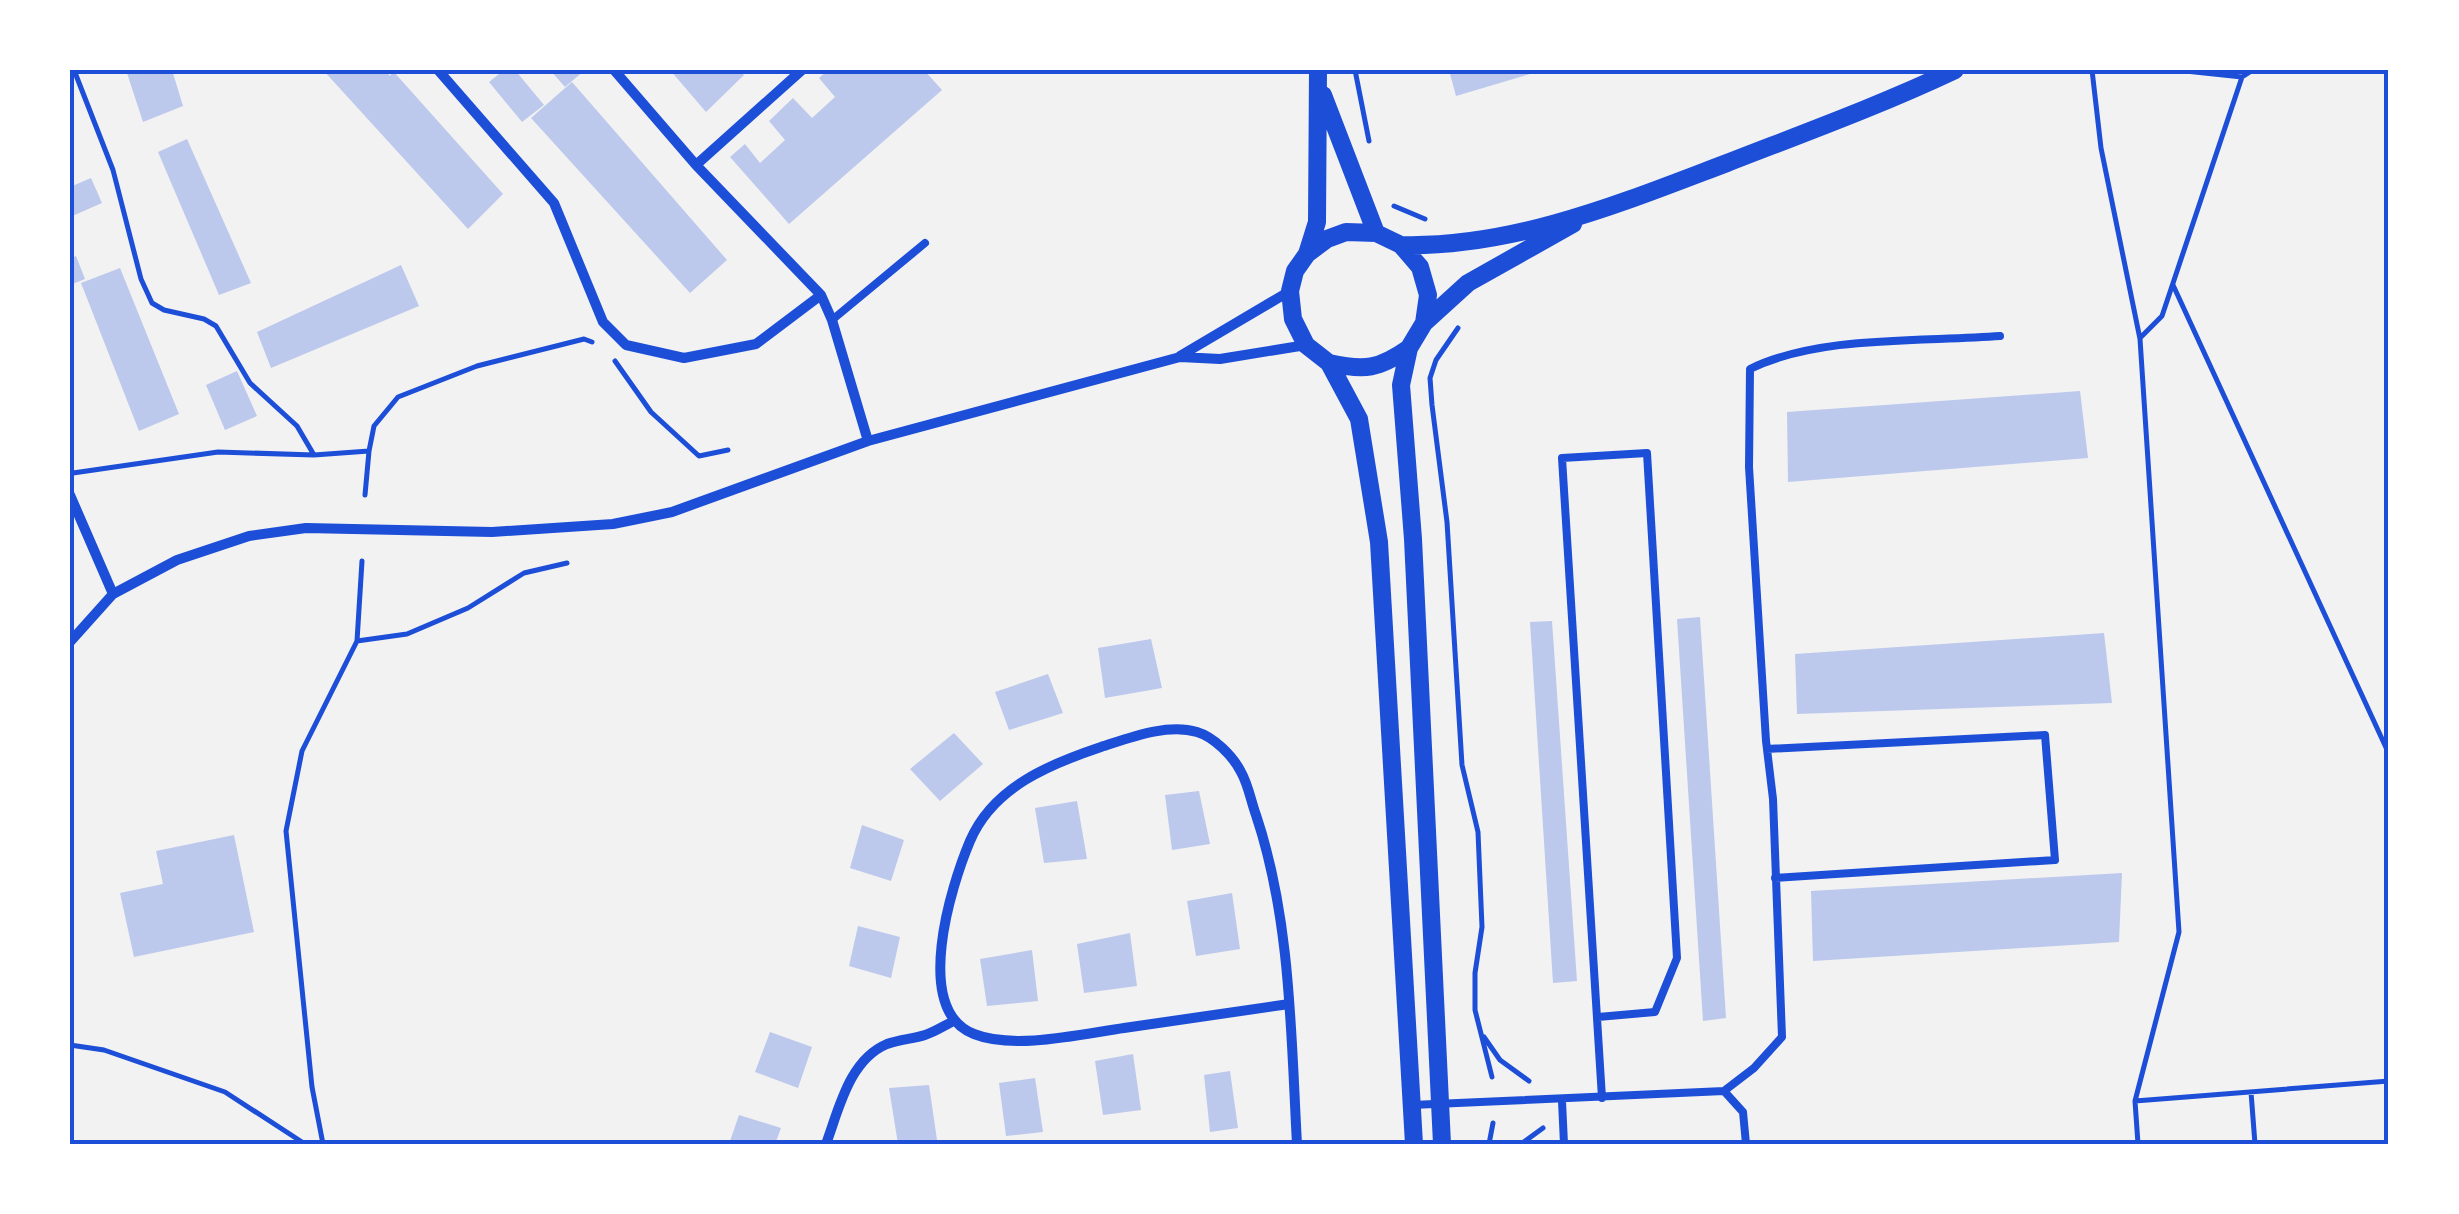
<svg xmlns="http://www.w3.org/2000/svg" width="2459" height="1214" font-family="'Exo 2',sans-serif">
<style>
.building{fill:#bdc9ec}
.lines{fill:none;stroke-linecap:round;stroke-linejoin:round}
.path{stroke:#1d4ed8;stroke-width:5}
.service{stroke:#1d4ed8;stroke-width:8}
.minor{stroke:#1d4ed8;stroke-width:10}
.tertiary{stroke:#1d4ed8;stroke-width:18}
.neatline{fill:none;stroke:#1d4ed8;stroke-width:4}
</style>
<rect width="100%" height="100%" fill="#f2f2f2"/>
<!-- building -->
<path class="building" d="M 126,70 L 172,70 L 183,106 L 143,122 Z
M 323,70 L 385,70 L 390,76 L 393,71 L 503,194 L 468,229 Z
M 504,70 L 515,70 L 544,105 L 522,122 L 489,82 Z
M 550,70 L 585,70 L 565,87 Z
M 670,70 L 739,70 L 744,75 L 706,112 Z
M 828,70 L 858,70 L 861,73 L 864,70 L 924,70 L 942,90 L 789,224 L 730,157 L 745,144 L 760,163 L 785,140 L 769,121 L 793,98 L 812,118 L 835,97 L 819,78 Z
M 1449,70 L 1540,70 L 1540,71 L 1456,96 Z
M 572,82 L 727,260 L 690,293 L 531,118 Z
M 187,139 L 251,283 L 219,295 L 158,152 Z
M 91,178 L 102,203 L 70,217 L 70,187 Z
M 76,256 L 85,279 L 70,285 L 70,259 Z
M 401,265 L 419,306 L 271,368 L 257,332 Z
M 120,268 L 179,414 L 139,431 L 81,283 Z
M 237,371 L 257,416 L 225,430 L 206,385 Z
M 2080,391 L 2088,458 L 1788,482 L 1787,412 Z
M 1700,617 L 1726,1018 L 1703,1021 L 1677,619 Z
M 1552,621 L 1577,981 L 1553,983 L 1530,622 Z
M 2104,633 L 2112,703 L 1797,714 L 1795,654 Z
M 1151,639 L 1162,688 L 1105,698 L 1098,648 Z
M 1048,674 L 1063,713 L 1009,730 L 995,692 Z
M 954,733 L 983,764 L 940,801 L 910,769 Z
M 1199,791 L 1210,844 L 1172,850 L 1165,795 Z
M 1077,801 L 1087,859 L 1044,863 L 1035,808 Z
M 862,825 L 904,840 L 891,881 L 850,868 Z
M 234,835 L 254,932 L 134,957 L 120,893 L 163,884 L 156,851 Z
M 2122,873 L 2119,942 L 1813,961 L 1811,891 Z
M 1232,893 L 1240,949 L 1196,956 L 1187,901 Z
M 858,926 L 900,937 L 891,978 L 849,966 Z
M 1130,933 L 1137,986 L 1084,993 L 1077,944 Z
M 1032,950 L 1038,1001 L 987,1006 L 980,959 Z
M 770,1032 L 812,1047 L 798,1088 L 755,1072 Z
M 1133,1054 L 1141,1110 L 1103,1115 L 1095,1061 Z
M 1230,1071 L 1238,1128 L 1210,1132 L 1204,1075 Z
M 1035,1078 L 1043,1132 L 1006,1136 L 999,1083 Z
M 929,1085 L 937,1140 L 898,1144 L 889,1088 Z
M 739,1115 L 781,1128 L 775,1144 L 729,1144 Z"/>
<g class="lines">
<!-- path -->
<path class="path" d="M 74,70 L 113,170 L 141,279 L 152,303 L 164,310 L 204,319 L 216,326 L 250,383 L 297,426 L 314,455
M 1355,70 L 1369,141
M 2092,70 L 2101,148 L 2140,339 L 2179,932 L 2135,1101 L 2138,1144
M 2176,70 L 2242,77 L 2253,70
M 1394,206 L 1425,219
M 2173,285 L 2389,754
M 1458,328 L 1436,360 L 1430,378 L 1432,405 L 1447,522 L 1462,765 L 1478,832 L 1482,927 L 1475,973 L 1475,1010 L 1492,1077
M 2141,337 L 2162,316 L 2242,77
M 615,361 L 651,412 L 699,456 L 728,450
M 369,451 L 374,426 L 398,397 L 477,366 L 584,339 L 592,342
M 73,473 L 218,452 L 314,455 L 369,451 L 365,495
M 357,641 L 407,634 L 468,608 L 524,573 L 567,563
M 1484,1037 L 1500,1060 L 1529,1081
M 70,1045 L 104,1050 L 225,1092 L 305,1144
M 2251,1092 L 2255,1144
M 2135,1101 L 2389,1081
M 323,1144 L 312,1087 L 286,831 L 302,751 L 357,641 L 362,561
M 1489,1144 L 1493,1123
M 1521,1144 L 1543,1128"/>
<!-- service -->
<path class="service" d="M 832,320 L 925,243
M 1767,749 L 2045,735 L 2055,860 L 1775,878
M 1598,1017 L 1655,1012 L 1677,958 L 1647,453 L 1562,458 L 1602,1098
M 1724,1091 L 1743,1112 L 1746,1144
M 1562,1101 L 1564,1144
M 1412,1105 L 1724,1091 L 1754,1068 L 1782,1037 L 1773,799 L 1766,741 L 1749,467 L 1750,369 C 1819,335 1922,342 2000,336"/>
<!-- minor -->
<path class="minor" d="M 438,70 L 554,203 L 603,322 L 626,345 L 684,358 L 756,344 L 821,295
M 614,70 L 696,165 L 821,295 L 832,320 L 868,441
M 696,165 L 802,70
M 1180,356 L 1290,291
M 70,495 L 113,594
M 70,642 L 113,594 L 177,560 L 249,536 L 306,528 L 492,532 L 613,524 L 672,512 L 868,441 L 1180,357 L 1220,359 L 1306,345
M 1289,1004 C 1234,1012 1179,1020 1124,1028 C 1082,1034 1014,1050 974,1034 C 912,1010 951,886 970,841 C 993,787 1050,764 1101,747 C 1129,738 1167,723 1197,732 C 1214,737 1233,756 1241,772 C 1248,784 1251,801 1256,815 C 1291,919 1291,1036 1297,1144
M 826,1144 C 839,1109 849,1060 887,1044 C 900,1039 913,1039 925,1035 C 935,1032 945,1025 954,1021"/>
<!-- tertiary -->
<path class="tertiary" d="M 1318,70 L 1317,222 L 1307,254 L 1295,271 L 1290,291 L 1293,319 L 1306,345 L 1329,363 L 1359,419 L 1379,542 L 1414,1144
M 1323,95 L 1376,233
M 1401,245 C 1514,248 1624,202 1727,163 C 1804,133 1881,105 1955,70
M 1307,254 L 1327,239 L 1346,232 L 1376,233 L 1401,245 L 1420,267 L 1428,295 L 1424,323 L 1409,348 L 1401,385 L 1413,539 L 1442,1144
M 1424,323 L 1468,283 L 1573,224
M 1329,363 C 1365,371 1379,369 1409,348"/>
</g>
<!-- border -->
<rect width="2459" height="1214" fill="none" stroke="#ffffff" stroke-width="145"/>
<rect x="72" y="72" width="2314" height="1070" class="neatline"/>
</svg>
